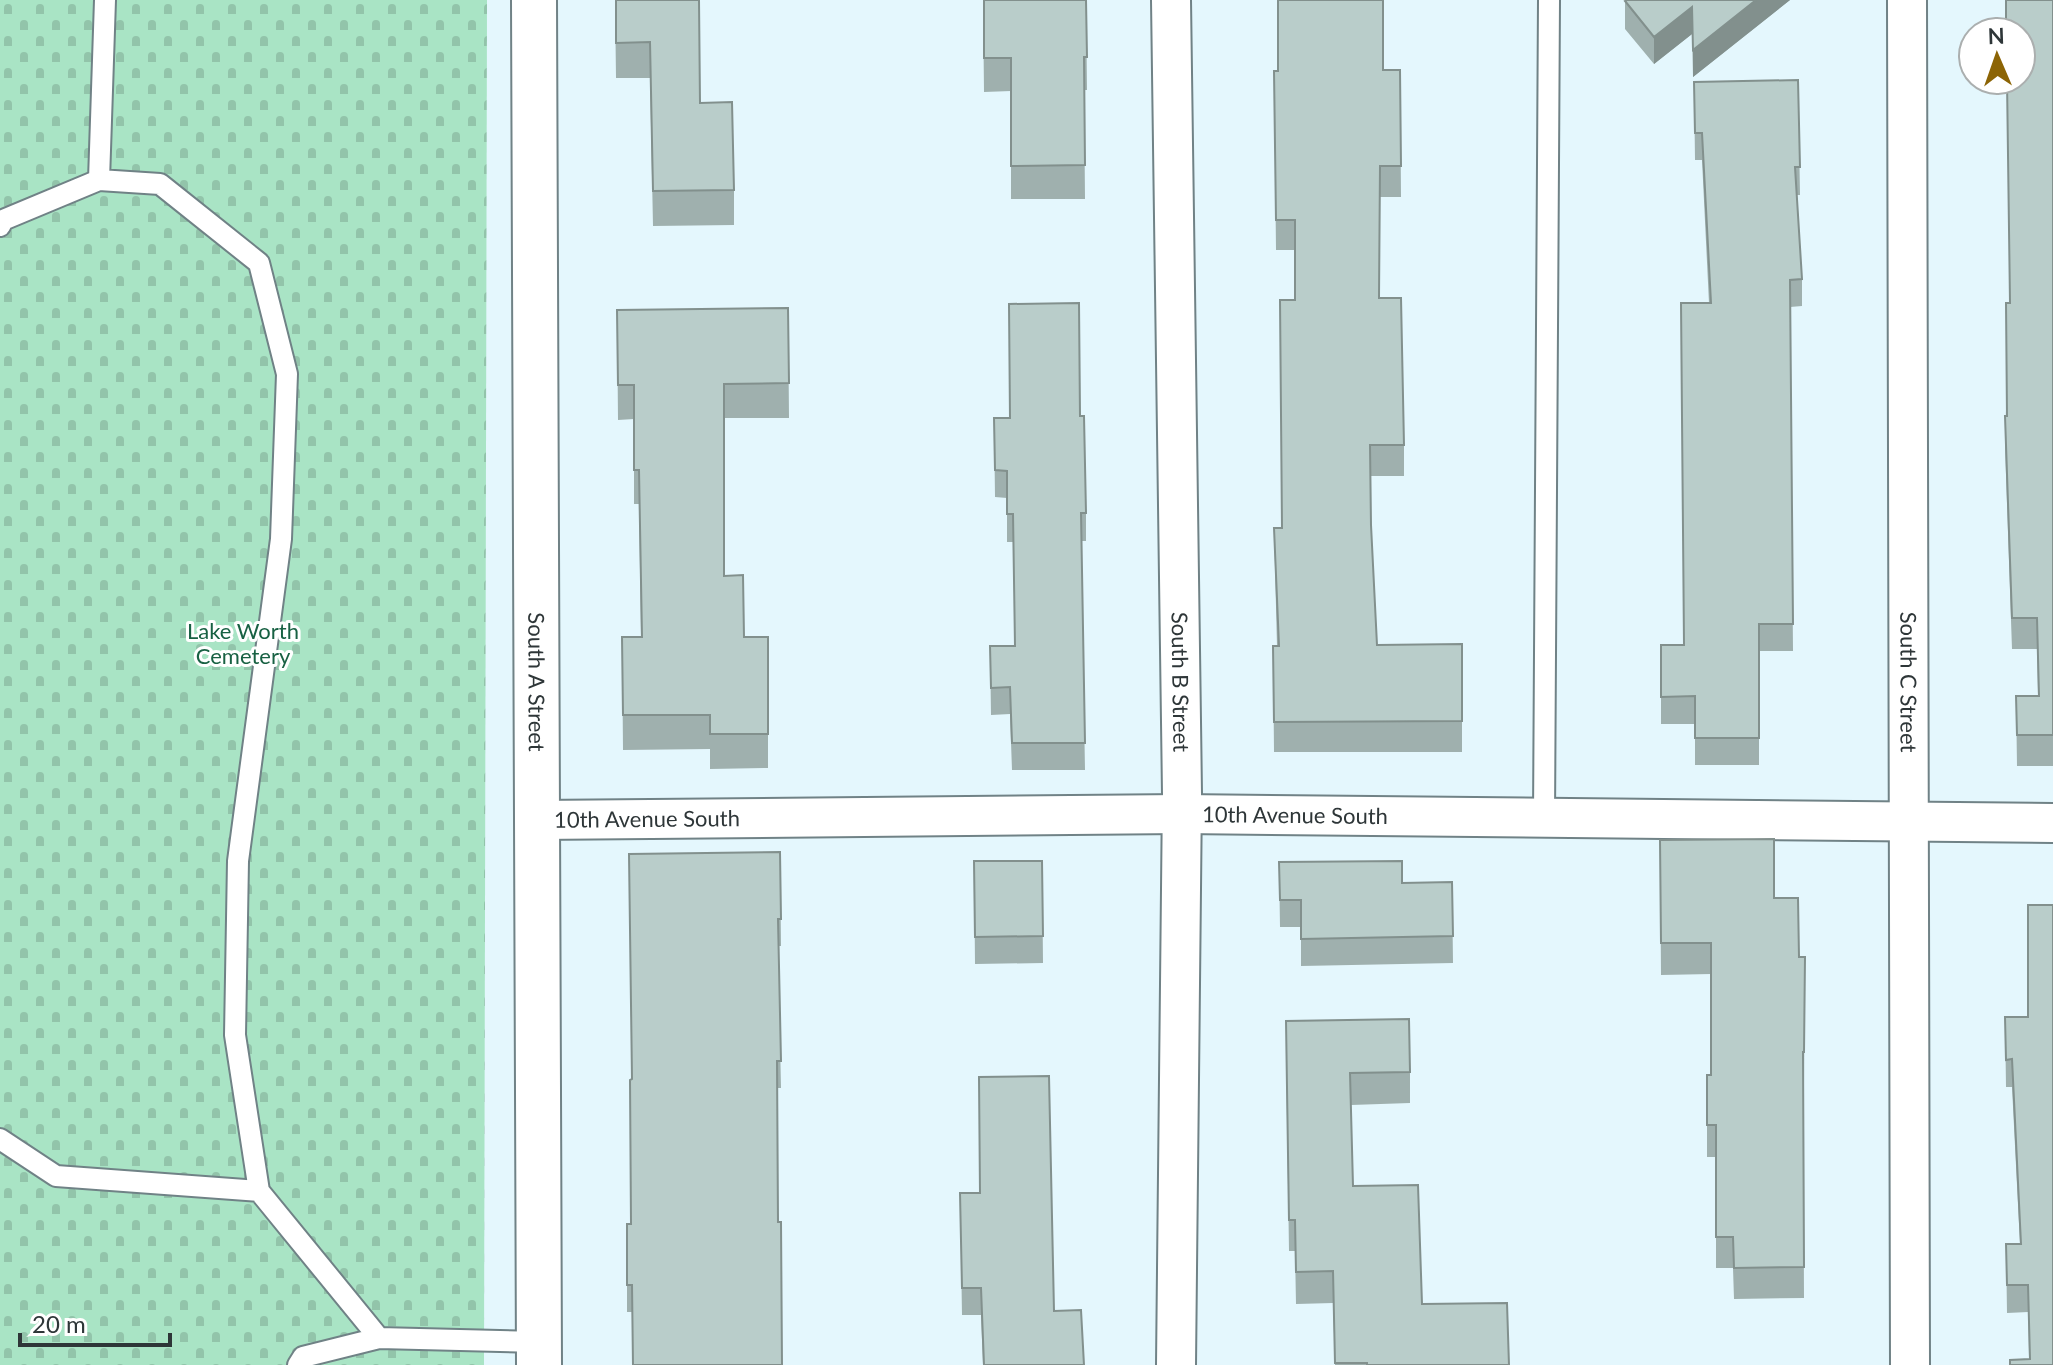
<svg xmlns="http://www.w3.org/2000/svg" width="2053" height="1365" font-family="Lato,sans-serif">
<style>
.cemetery{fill:url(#cemetery-stones)}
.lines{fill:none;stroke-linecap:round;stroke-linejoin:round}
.lane-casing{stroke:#708286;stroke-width:24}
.street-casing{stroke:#708286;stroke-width:42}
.secondary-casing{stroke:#708286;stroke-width:48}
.lane{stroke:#fff;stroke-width:20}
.street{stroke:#fff;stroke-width:38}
.secondary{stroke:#fff;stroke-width:44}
.wall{fill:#9fb0ae}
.shaded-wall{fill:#82908d}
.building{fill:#b9cdca;stroke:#82908d;stroke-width:2}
.labels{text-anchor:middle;stroke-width:6;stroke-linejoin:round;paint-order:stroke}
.park-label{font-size:22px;fill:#186143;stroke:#fff}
.street-label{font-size:22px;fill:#2e3638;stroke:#fff}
</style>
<defs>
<pattern id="cemetery-stones" width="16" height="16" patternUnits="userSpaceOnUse" patternTransform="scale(2)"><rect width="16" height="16" fill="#a9e4c5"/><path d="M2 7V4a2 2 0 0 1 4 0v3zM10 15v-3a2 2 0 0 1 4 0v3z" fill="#92c4aa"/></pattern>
</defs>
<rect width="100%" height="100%" fill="#e4f7fd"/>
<!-- cemetery -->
<path class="cemetery" d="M 0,0 L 487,0 L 484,1365 L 0,1365 Z"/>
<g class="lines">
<defs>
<path id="lane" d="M 99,180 L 105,0
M 0,226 L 3,220 L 99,180 L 160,184 L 259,263 L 287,374 L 281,539 L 238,861 L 235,1035 L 259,1191 L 379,1338
M 1544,818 L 1549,0
M 0,1139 L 56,1176 L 259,1191
M 298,1365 L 303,1357 L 379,1338 L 539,1342"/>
<g id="street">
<path id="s1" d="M 1171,0 L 1182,794 L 1176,1365"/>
<path id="s2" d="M 1907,0 L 1910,1365"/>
<path id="s3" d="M 537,820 L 1182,814 L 2053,823"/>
</g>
<g id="secondary">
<path id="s4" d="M 534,0 L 539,1365"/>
</g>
</defs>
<!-- lane casing -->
<use href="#lane" class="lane-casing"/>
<!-- street casing -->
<use href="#street" class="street-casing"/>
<!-- secondary casing -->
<use href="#secondary" class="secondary-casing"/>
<!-- lane -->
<use href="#lane" class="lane"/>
<!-- street -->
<use href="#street" class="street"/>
<!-- secondary -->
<use href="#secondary" class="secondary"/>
</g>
<!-- wall -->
<path class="wall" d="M 615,0 L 700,103 L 734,190 L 734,225 L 653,226 L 650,78 L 616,78 Z
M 983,0 L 1086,0 L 1087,90 L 1084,90 L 1085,199 L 1011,199 L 1011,91 L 984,92 Z
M 1627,0 L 1790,0 L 1693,77 L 1692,34 L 1654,64 L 1625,29 L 1625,1 Z
M 2053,0 L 2053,766 L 2017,766 L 2016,696 L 2038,696 L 2037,649 L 2012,649 L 2005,446 L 2009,303 Z
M 1400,70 L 1401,197 L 1380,197 L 1379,298 L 1404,445 L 1404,476 L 1371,476 L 1371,525 L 1377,645 L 1462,644 L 1462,752 L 1274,752 L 1273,646 L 1277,646 L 1274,528 L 1282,528 L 1295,300 L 1295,250 L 1276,250 L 1274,71 Z
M 1798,80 L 1800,195 L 1797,195 L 1802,279 L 1802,306 L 1790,307 L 1793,651 L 1759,651 L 1759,765 L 1695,765 L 1695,724 L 1661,724 L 1661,645 L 1684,645 L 1709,303 L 1702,160 L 1695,160 L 1694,82 Z
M 788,308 L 789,418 L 724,418 L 724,576 L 744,637 L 768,637 L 768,768 L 710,769 L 710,749 L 623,750 L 622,637 L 641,637 L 639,504 L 634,504 L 634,419 L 618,420 L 617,310 Z
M 1080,416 L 1086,513 L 1086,541 L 1081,541 L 1085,770 L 1012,770 L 1010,714 L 991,715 L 990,646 L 1015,646 L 1013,542 L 1007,542 L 1007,498 L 995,497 L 994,418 Z
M 1660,840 L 1774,898 L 1799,957 L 1805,957 L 1804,1083 L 1803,1083 L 1804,1298 L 1734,1299 L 1733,1268 L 1716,1268 L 1716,1157 L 1707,1157 L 1707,1075 L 1711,1075 L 1711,974 L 1661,975 Z
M 780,852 L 781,946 L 778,946 L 781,1088 L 777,1088 L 632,1312 L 627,1312 L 627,1251 L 631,1224 L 632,1080 Z
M 974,861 L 1042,861 L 1043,963 L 975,964 Z
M 1279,862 L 1402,883 L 1452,882 L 1453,963 L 1301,966 L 1301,927 L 1280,927 Z
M 2005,1017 L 2028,1017 L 2029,1359 L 2028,1312 L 2007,1313 L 2006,1244 L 2020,1244 L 2012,1087 L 2006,1087 Z
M 1286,1052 L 1410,1072 L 1410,1103 L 1351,1105 L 1353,1186 L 1422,1304 L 1509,1365 L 1335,1365 L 1333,1303 L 1296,1304 L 1295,1251 L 1289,1251 Z
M 960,1193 L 1054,1311 L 1084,1365 L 983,1365 L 981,1315 L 962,1315 Z"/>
<!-- shaded-wall -->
<path class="shaded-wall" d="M 1756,0 L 1790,0 L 1693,77 L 1693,50 Z
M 1692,7 L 1692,34 L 1654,64 L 1654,37 Z"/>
<!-- building -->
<path class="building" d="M 616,0 L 699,0 L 700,103 L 732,102 L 734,190 L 653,191 L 650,42 L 616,43 Z
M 984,0 L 1086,0 L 1087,57 L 1084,57 L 1085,165 L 1011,166 L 1011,58 L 984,58 Z
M 1278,0 L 1383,0 L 1383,70 L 1400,70 L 1401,166 L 1380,166 L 1379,298 L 1401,298 L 1404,445 L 1370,445 L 1371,525 L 1377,645 L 1462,644 L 1462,721 L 1274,722 L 1273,646 L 1279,646 L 1274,528 L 1282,528 L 1280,300 L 1295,300 L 1295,220 L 1276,220 L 1274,71 L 1278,71 Z
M 1627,0 L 1756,0 L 1693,50 L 1692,7 L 1654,37 L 1625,1 Z
M 2006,0 L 2053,0 L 2053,735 L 2017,735 L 2016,696 L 2039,696 L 2037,618 L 2012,618 L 2005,416 L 2007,416 L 2006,303 L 2010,303 L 2007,80 L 2021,80 L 2021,32 L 2006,32 Z
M 1798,80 L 1800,167 L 1795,167 L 1802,279 L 1790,280 L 1793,624 L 1759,624 L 1759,738 L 1695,738 L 1695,696 L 1661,697 L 1661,645 L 1684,645 L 1681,303 L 1711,303 L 1702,133 L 1695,133 L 1694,82 Z
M 1079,303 L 1080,416 L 1084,416 L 1086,513 L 1081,513 L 1085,743 L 1012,743 L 1010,687 L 991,688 L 990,646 L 1015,646 L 1013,514 L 1007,514 L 1007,471 L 995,470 L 994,418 L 1010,418 L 1009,304 Z
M 788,308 L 789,383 L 724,384 L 724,576 L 743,575 L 744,637 L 768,637 L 768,734 L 710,734 L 710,715 L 623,715 L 622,637 L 642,637 L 639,470 L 634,470 L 634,385 L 618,385 L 617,310 Z
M 1774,839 L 1774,898 L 1798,898 L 1799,957 L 1805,957 L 1804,1052 L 1803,1052 L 1804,1267 L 1734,1268 L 1733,1237 L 1716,1237 L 1716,1125 L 1707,1125 L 1707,1075 L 1711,1075 L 1711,943 L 1661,943 L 1660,840 Z
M 780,852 L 781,919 L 778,919 L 781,1061 L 777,1061 L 778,1222 L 781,1222 L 782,1365 L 633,1365 L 632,1285 L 627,1285 L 627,1224 L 631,1224 L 630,1080 L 632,1079 L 629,854 Z
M 974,861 L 1042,861 L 1043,936 L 975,937 Z
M 1402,861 L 1402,883 L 1452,882 L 1453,936 L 1301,939 L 1301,900 L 1280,900 L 1279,862 Z
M 2028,905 L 2053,905 L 2053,1365 L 2010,1365 L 2010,1360 L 2030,1359 L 2028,1285 L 2007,1285 L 2006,1244 L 2021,1244 L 2012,1059 L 2006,1060 L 2005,1017 L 2028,1017 Z
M 1409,1019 L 1410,1072 L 1350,1073 L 1353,1186 L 1418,1185 L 1422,1304 L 1507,1303 L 1509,1365 L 1367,1365 L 1367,1363 L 1335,1363 L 1333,1271 L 1296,1272 L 1295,1220 L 1289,1220 L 1286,1021 Z
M 1049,1076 L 1054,1311 L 1081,1310 L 1084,1365 L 984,1365 L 981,1288 L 962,1288 L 960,1193 L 980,1193 L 979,1077 Z"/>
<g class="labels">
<!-- park labels -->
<g class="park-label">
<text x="243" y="639">Lake Worth<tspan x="243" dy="25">Cemetery</tspan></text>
</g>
<!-- street labels -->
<g class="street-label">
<text dy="8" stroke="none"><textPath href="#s1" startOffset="682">South B Street</textPath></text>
<text dy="8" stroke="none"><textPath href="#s2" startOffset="682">South C Street</textPath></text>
<text dy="8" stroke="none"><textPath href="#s4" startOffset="682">South A Street</textPath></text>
<text dy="8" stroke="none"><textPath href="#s3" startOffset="758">10th Avenue South</textPath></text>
<text dy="8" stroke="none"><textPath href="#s3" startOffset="110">10th Avenue South</textPath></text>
</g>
</g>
<!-- north arrow -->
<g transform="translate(1997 56) rotate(358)"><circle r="38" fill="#ffffff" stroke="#abafaf" stroke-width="2"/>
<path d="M0-6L14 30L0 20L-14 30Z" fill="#8c6405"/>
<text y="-12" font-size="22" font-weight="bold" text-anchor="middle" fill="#2e3638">N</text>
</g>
<!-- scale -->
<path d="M20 1333v12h150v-12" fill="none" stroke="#2e3638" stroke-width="4"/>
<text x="32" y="1333" font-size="24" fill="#2e3638" stroke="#ffffff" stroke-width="6" paint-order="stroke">20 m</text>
</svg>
